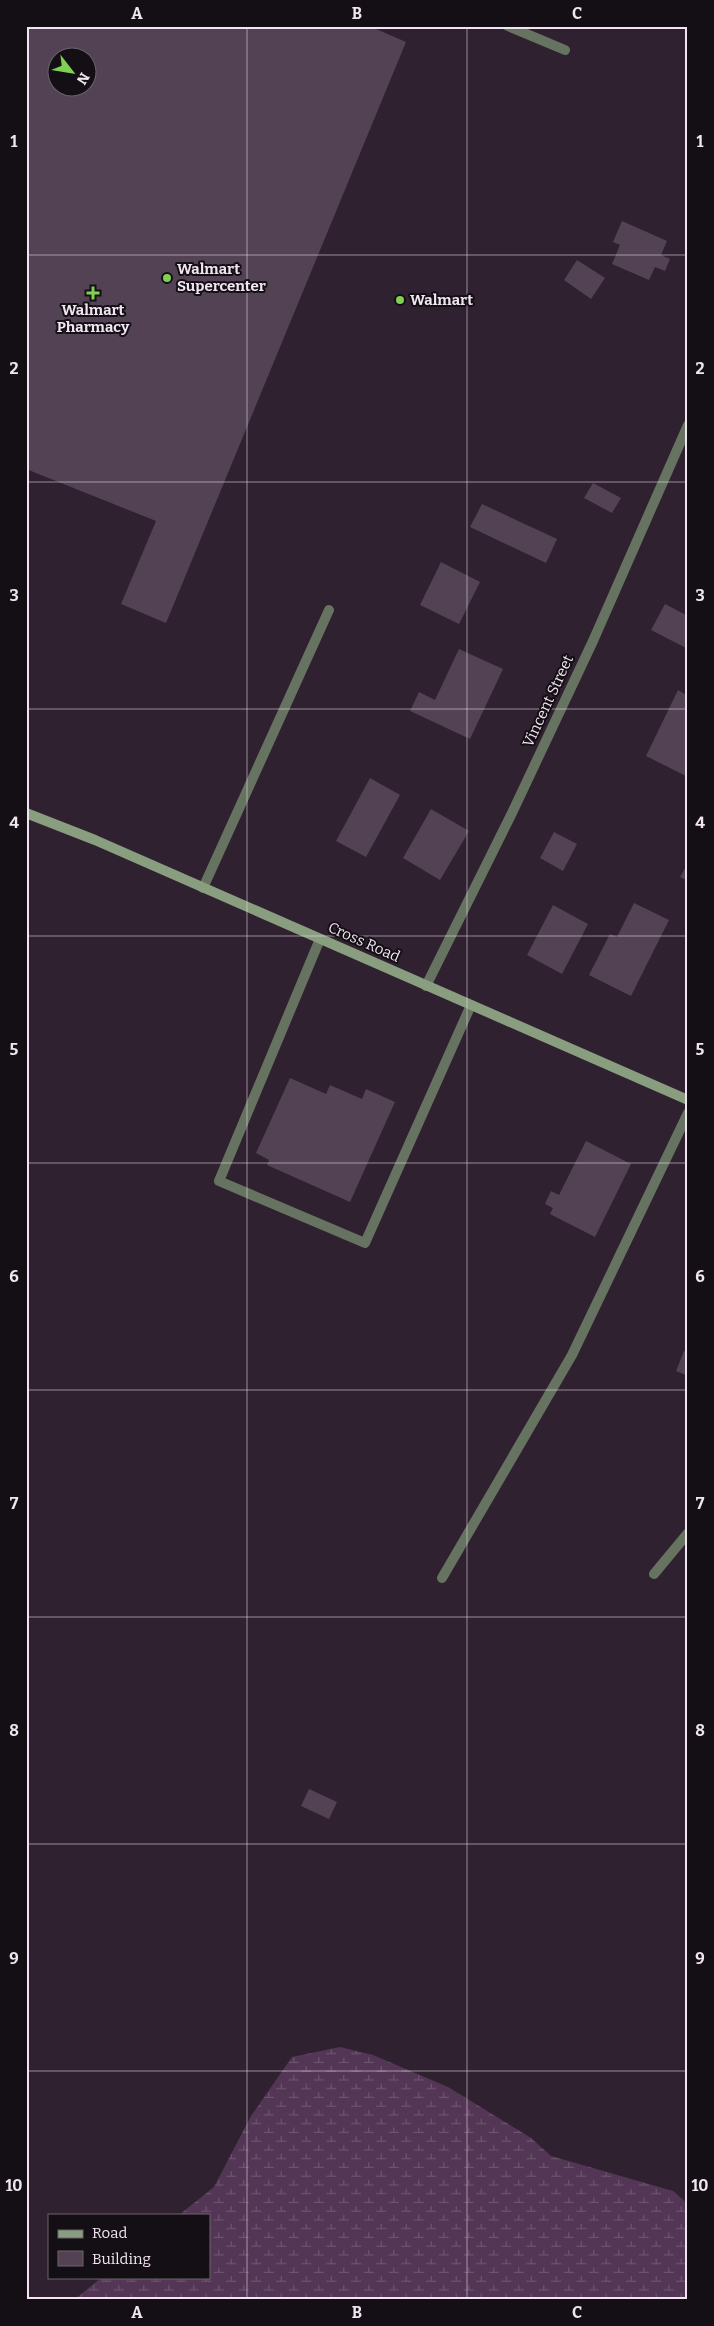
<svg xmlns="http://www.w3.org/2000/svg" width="714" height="2326" font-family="Bitter,serif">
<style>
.wetland{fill:url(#wetland-marsh)}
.building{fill:#524254;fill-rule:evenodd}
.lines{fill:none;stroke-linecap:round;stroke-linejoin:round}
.lane{stroke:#667360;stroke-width:10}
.street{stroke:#667360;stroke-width:10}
.secondary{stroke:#899e7f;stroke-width:10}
.grid{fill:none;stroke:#f0e5f0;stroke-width:1;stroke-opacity:0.55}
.poi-dot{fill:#80d051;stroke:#140e15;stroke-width:2}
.labels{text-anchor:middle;stroke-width:4;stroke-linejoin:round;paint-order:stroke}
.poi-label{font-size:15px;font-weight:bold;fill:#f0e5f0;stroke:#140e15;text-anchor:start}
.street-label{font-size:15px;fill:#f0e5f0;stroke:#140e15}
.neatline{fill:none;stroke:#f0e5f0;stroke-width:2}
.grid-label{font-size:16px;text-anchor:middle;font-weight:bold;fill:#f0e5f0}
</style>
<defs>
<pattern id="wetland-marsh" width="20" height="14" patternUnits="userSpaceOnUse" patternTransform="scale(1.25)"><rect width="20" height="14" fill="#533655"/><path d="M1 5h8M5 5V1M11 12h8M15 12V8" fill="none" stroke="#6c536e"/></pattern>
</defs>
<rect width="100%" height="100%" fill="#302131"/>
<!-- wetland -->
<path class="wetland" d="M 340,2047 L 373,2055 L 448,2087 L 531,2138 L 551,2156 L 673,2191 L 688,2204 L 688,2300 L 74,2300 L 102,2277 L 209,2277 L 209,2215 L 179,2215 L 214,2187 L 251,2116 L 292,2057 Z"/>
<!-- building -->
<path class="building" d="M 26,26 L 369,26 L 406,42 L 166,623 L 121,604 L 156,521 L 26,469 ZM 58,58 L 88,58 L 88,88 L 58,88 Z
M 622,221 L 667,241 L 661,255 L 670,259 L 665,271 L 655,267 L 649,280 L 612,264 L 620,245 L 613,242 Z
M 577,260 L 605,278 L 591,299 L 564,280 Z
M 593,483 L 621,498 L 612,513 L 584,498 Z
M 482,504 L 557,539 L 546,563 L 470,527 Z
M 441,562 L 480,582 L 459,624 L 420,605 Z
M 665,604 L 688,616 L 688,649 L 651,630 Z
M 459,649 L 503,669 L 470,739 L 410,711 L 419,692 L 435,700 Z
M 678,690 L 688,696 L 688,772 L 686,776 L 646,756 Z
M 370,778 L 400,795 L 366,857 L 336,841 Z
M 431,809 L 469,831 L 440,880 L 403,858 Z
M 554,832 L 577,844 L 563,871 L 540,858 Z
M 688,863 L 688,881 L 680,877 Z
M 634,903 L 669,920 L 631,996 L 589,975 L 610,934 L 617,937 Z
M 553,905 L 588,924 L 562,974 L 527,955 Z
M 290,1078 L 326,1094 L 330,1085 L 362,1099 L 366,1089 L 395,1102 L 350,1202 L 267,1165 L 269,1160 L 256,1153 Z
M 586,1141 L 631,1164 L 595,1237 L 550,1214 L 553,1208 L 545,1204 L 551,1191 L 559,1195 Z
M 684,1351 L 688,1352 L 688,1376 L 676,1371 Z
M 309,1789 L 337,1802 L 329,1819 L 301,1806 Z"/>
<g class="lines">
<!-- lane -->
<path class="lane" d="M 508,26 L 565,50
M 203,888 L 329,610
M 320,939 L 219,1181 L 365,1243 L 471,1005
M 442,1578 L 572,1355 L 688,1113"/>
<!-- street -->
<path class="street" d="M 426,986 L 512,813 L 593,641 L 688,425
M 654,1574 L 688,1533"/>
<!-- secondary -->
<path class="secondary" d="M 26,813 L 95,840 L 688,1100"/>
</g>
<!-- grid -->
<path class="grid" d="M 247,26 L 247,2300M 467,26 L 467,2300M 26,255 L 688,255M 26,482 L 688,482M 26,709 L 688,709M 26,936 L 688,936M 26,1163 L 688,1163M 26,1390 L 688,1390M 26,1617 L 688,1617M 26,1844 L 688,1844M 26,2071 L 688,2071"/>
<!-- markers -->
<g class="poi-dot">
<circle cx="167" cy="278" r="5"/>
<path d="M90.5 285.5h5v5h5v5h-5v5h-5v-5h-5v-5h5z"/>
<circle cx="400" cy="300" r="5"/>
</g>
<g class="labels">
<!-- poi labels -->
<g class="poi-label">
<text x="177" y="274">Walmart<tspan x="177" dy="17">Supercenter</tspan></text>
<text x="410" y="305">Walmart</text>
<text x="93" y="315" text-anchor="middle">Walmart<tspan x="93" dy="17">Pharmacy</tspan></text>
</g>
<!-- street labels -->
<g class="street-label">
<text transform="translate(548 701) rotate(-65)" y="5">Vincent Street</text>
<text transform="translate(364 942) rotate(24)" y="5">Cross Road</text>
</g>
</g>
<!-- border -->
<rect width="714" height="2326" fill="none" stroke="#140e15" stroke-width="55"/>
<!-- legend -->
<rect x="48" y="2214" width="162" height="65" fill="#140e15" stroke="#6c646d"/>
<rect x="58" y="2230" width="25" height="8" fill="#899e7f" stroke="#6c646d"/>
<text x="92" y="2238" font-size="15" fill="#f0e5f0">Road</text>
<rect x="58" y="2251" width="25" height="15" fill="#524254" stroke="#6c646d"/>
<text x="92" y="2264" font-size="15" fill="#f0e5f0">Building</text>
<!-- north arrow -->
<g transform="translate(72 72) rotate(121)"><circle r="24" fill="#140e15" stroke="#6c646d"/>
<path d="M0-4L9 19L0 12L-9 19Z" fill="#80d051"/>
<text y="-8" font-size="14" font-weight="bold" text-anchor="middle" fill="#f0e5f0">N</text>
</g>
<rect x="28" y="28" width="658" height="2270" class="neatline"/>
<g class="grid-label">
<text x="137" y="19">A</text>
<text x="357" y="19">B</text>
<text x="577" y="19">C</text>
<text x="14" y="147">1</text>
<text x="700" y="147">1</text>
<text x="14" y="374">2</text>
<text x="700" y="374">2</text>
<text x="14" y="601">3</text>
<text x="700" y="601">3</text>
<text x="14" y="828">4</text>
<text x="700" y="828">4</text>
<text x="14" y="1055">5</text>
<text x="700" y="1055">5</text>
<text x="14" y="1282">6</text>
<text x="700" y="1282">6</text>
<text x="14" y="1509">7</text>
<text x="700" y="1509">7</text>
<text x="14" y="1736">8</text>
<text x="700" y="1736">8</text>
<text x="14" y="1964">9</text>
<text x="700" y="1964">9</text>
<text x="14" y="2191">10</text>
<text x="700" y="2191">10</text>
<text x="137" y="2318">A</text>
<text x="357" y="2318">B</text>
<text x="577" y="2318">C</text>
</g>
</svg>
